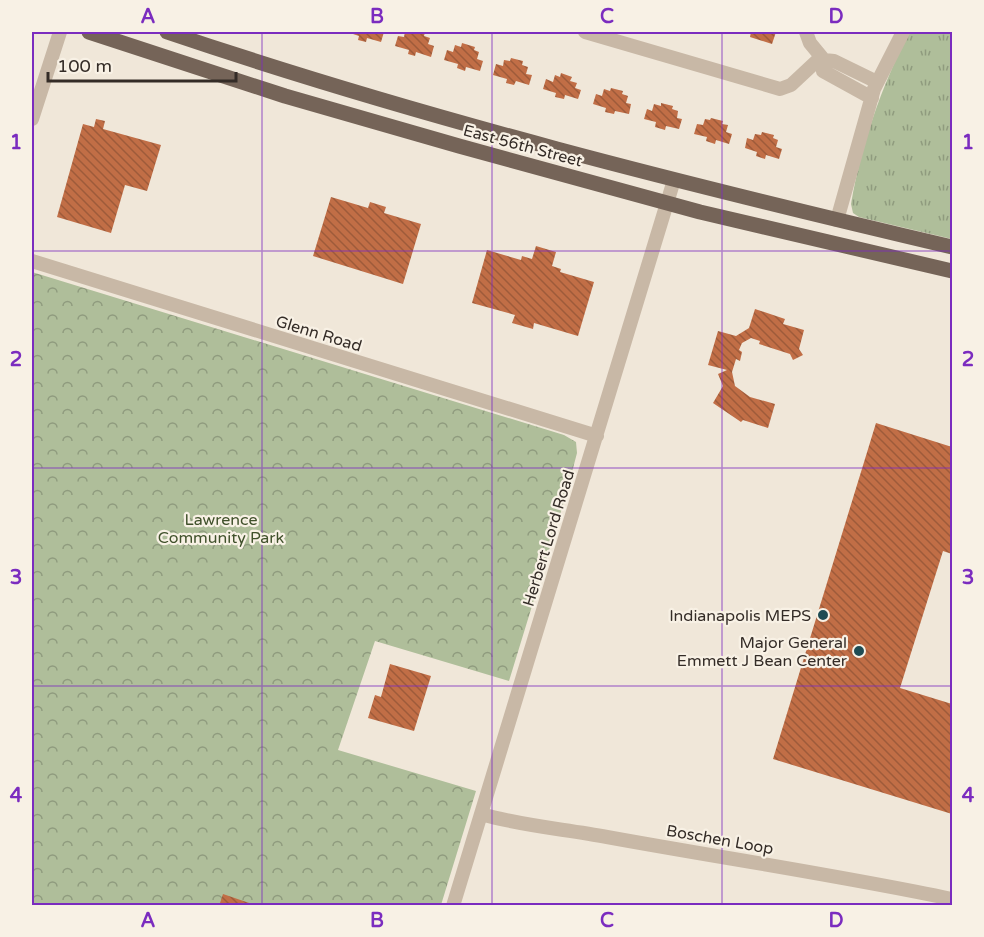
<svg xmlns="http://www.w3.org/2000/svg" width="984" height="937" font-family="'Varela Round',sans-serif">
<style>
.grass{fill:url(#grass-tufts)}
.forest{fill:url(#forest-crowns)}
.building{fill:url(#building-back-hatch)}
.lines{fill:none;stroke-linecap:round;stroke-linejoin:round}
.minor{stroke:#c8b8a6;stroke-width:14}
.primary{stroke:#756458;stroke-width:15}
.grid{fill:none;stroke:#7b2cbf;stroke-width:1.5;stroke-opacity:0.55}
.poi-dot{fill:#1e4c54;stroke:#f8f1e5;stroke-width:2}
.labels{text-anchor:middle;stroke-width:4.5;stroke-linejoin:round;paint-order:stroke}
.street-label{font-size:16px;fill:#342c27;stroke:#f8f1e5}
.park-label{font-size:16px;fill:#40512b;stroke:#f8f1e5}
.poi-label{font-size:16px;fill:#342c27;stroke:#f8f1e5;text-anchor:end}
.neatline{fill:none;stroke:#7b2cbf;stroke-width:2}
.grid-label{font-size:20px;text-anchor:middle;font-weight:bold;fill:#7b2cbf}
</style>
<defs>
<pattern id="grass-tufts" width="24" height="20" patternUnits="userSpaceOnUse" patternTransform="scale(1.5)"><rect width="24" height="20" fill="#afbe9a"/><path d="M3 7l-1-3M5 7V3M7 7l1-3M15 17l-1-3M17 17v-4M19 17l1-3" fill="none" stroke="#8f9b7e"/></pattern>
<pattern id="forest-crowns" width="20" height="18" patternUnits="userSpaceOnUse" patternTransform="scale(1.5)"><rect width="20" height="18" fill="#afbe9a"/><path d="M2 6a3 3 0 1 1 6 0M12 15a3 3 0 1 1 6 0" fill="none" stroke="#8f9b7e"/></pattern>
<pattern id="building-back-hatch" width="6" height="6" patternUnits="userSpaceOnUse" patternTransform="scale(1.5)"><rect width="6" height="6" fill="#c16e46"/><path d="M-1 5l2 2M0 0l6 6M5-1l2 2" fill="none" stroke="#9e5b3a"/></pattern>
</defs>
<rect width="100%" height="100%" fill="#f0e7d9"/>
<!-- grass -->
<path class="grass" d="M 909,32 L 952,32 L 952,239 L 859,217 L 853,213 L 851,204 C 861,144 882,86 909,32 Z"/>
<!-- forest -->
<path class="forest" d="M 32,272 L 564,435 L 576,442 L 577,453 L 566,495 L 509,681 L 375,641 L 338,750 L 476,791 L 441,905 L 32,906 Z"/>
<!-- building -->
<path class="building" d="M 347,32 L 384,32 L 381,42 L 367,38 L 366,42 L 358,40 L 359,36 Z
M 405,32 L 425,32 L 424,36 L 430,38 L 428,44 L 434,46 L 431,57 L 416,52 L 415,56 L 408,54 L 409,50 L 395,46 L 398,36 L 404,37 Z
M 751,32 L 776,32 L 772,44 L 750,37 Z
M 462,43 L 475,47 L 474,50 L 479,52 L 477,59 L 483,61 L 480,71 L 466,67 L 465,71 L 457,68 L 458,64 L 444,60 L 447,50 L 453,52 L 455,45 L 461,47 Z
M 511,58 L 523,61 L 522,65 L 528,67 L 526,74 L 532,75 L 529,85 L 516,81 L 514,85 L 506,83 L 507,79 L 493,75 L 496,64 L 503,66 L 504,60 L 510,61 Z
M 561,73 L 572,77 L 570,81 L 577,83 L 575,88 L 581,90 L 578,99 L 565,95 L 564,99 L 555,97 L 556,93 L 543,89 L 546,79 L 553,82 L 555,75 L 560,77 Z
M 611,88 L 623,91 L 622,94 L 628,96 L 626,103 L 631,104 L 629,114 L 615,111 L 614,114 L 605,112 L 606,108 L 593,104 L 596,94 L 602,96 L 604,89 L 610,91 Z
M 661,103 L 673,106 L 672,109 L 678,111 L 677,118 L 682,119 L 679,129 L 666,126 L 665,130 L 655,127 L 656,122 L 644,119 L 647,109 L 652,111 L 654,104 L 661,106 Z
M 711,118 L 723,121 L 722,124 L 728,125 L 726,132 L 732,134 L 729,144 L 716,140 L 715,144 L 706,141 L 707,137 L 694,134 L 697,124 L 703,125 L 705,119 L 710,120 Z
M 96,119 L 105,121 L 103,129 L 161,145 L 147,191 L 125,185 L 111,233 L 57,217 L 83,124 L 94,127 Z
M 762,132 L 774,135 L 773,138 L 778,140 L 776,147 L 782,149 L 779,159 L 766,155 L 765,159 L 756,156 L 757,152 L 745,148 L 747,138 L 753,140 L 755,134 L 761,135 Z
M 331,197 L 368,208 L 370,202 L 386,207 L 384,213 L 421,224 L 403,284 L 313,256 Z
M 536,246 L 556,252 L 552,266 L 561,269 L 560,272 L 594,282 L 578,336 L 534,323 L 533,329 L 512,323 L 515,315 L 472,303 L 487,250 L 521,260 L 522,256 L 532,259 Z
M 755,309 L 785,319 L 783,324 L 804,330 L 799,349 L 803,355 L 793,360 L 790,354 L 759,344 L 760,341 L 751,338 L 742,343 L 739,350 L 742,352 L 740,361 L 736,359 L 732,372 L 735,386 L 750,397 L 775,404 L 768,428 L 743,420 L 741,422 L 713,403 L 723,386 L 718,374 L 727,370 L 708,365 L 718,331 L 736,336 L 749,328 Z
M 876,423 L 952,447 L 952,554 L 943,551 L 900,688 L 952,704 L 952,814 L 773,759 Z
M 390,664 L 431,676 L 414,731 L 368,718 L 375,695 L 381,697 Z
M 223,894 L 255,905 L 255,906 L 219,906 Z"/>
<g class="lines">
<!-- minor -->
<path class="minor" d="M 585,32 L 780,89 L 791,85 L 821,57
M 806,32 L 810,43 L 824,60 L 834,61 L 877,82
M 824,60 L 823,71 L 872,98
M 32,119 L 60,32
M 837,220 L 874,89 L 903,32
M 32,261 L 597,436
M 481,814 C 522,826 565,829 607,837 C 722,858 838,875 952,899
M 453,906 L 674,180"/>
<!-- primary -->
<path class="primary" d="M 89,32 L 285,96 L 459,146 L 700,212 L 952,271
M 167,32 C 424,119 688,185 952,247"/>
</g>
<!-- grid -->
<path class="grid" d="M 262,32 L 262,906M 492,32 L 492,906M 722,32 L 722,906M 32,251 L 952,251M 32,468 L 952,468M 32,686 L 952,686"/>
<!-- markers -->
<g class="poi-dot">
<circle cx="823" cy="615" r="6"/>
<circle cx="859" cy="651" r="6"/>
</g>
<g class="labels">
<!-- street labels -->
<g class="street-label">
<text transform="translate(523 145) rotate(15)" y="6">East 56th Street</text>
<text transform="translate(319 333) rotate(17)" y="6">Glenn Road</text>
<text transform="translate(548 538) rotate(-73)" y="6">Herbert Lord Road</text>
<text transform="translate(720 839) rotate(10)" y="6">Boschen Loop</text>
</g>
<!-- park labels -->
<g class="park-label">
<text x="221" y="525">Lawrence<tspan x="221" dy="18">Community Park</tspan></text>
</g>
<!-- poi labels -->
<g class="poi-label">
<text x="811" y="621">Indianapolis MEPS</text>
<text x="847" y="648">Major General<tspan x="847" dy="18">Emmett J Bean Center</tspan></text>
</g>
</g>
<!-- border -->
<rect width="984" height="937" fill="none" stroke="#f8f1e5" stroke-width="66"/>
<!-- scale -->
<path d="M48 72v9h188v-9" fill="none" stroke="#342c27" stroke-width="3"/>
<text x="57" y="72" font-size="18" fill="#342c27" stroke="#f8f1e5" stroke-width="4.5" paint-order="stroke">100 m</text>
<rect x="33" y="33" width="918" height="871" class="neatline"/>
<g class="grid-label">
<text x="148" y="23">A</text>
<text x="377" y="23">B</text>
<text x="607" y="23">C</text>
<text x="836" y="23">D</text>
<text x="16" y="149">1</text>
<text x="968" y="149">1</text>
<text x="16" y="366">2</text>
<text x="968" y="366">2</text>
<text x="16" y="584">3</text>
<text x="968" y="584">3</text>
<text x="16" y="802">4</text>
<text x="968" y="802">4</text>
<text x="148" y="927">A</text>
<text x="377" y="927">B</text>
<text x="607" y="927">C</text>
<text x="836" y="927">D</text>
</g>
</svg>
